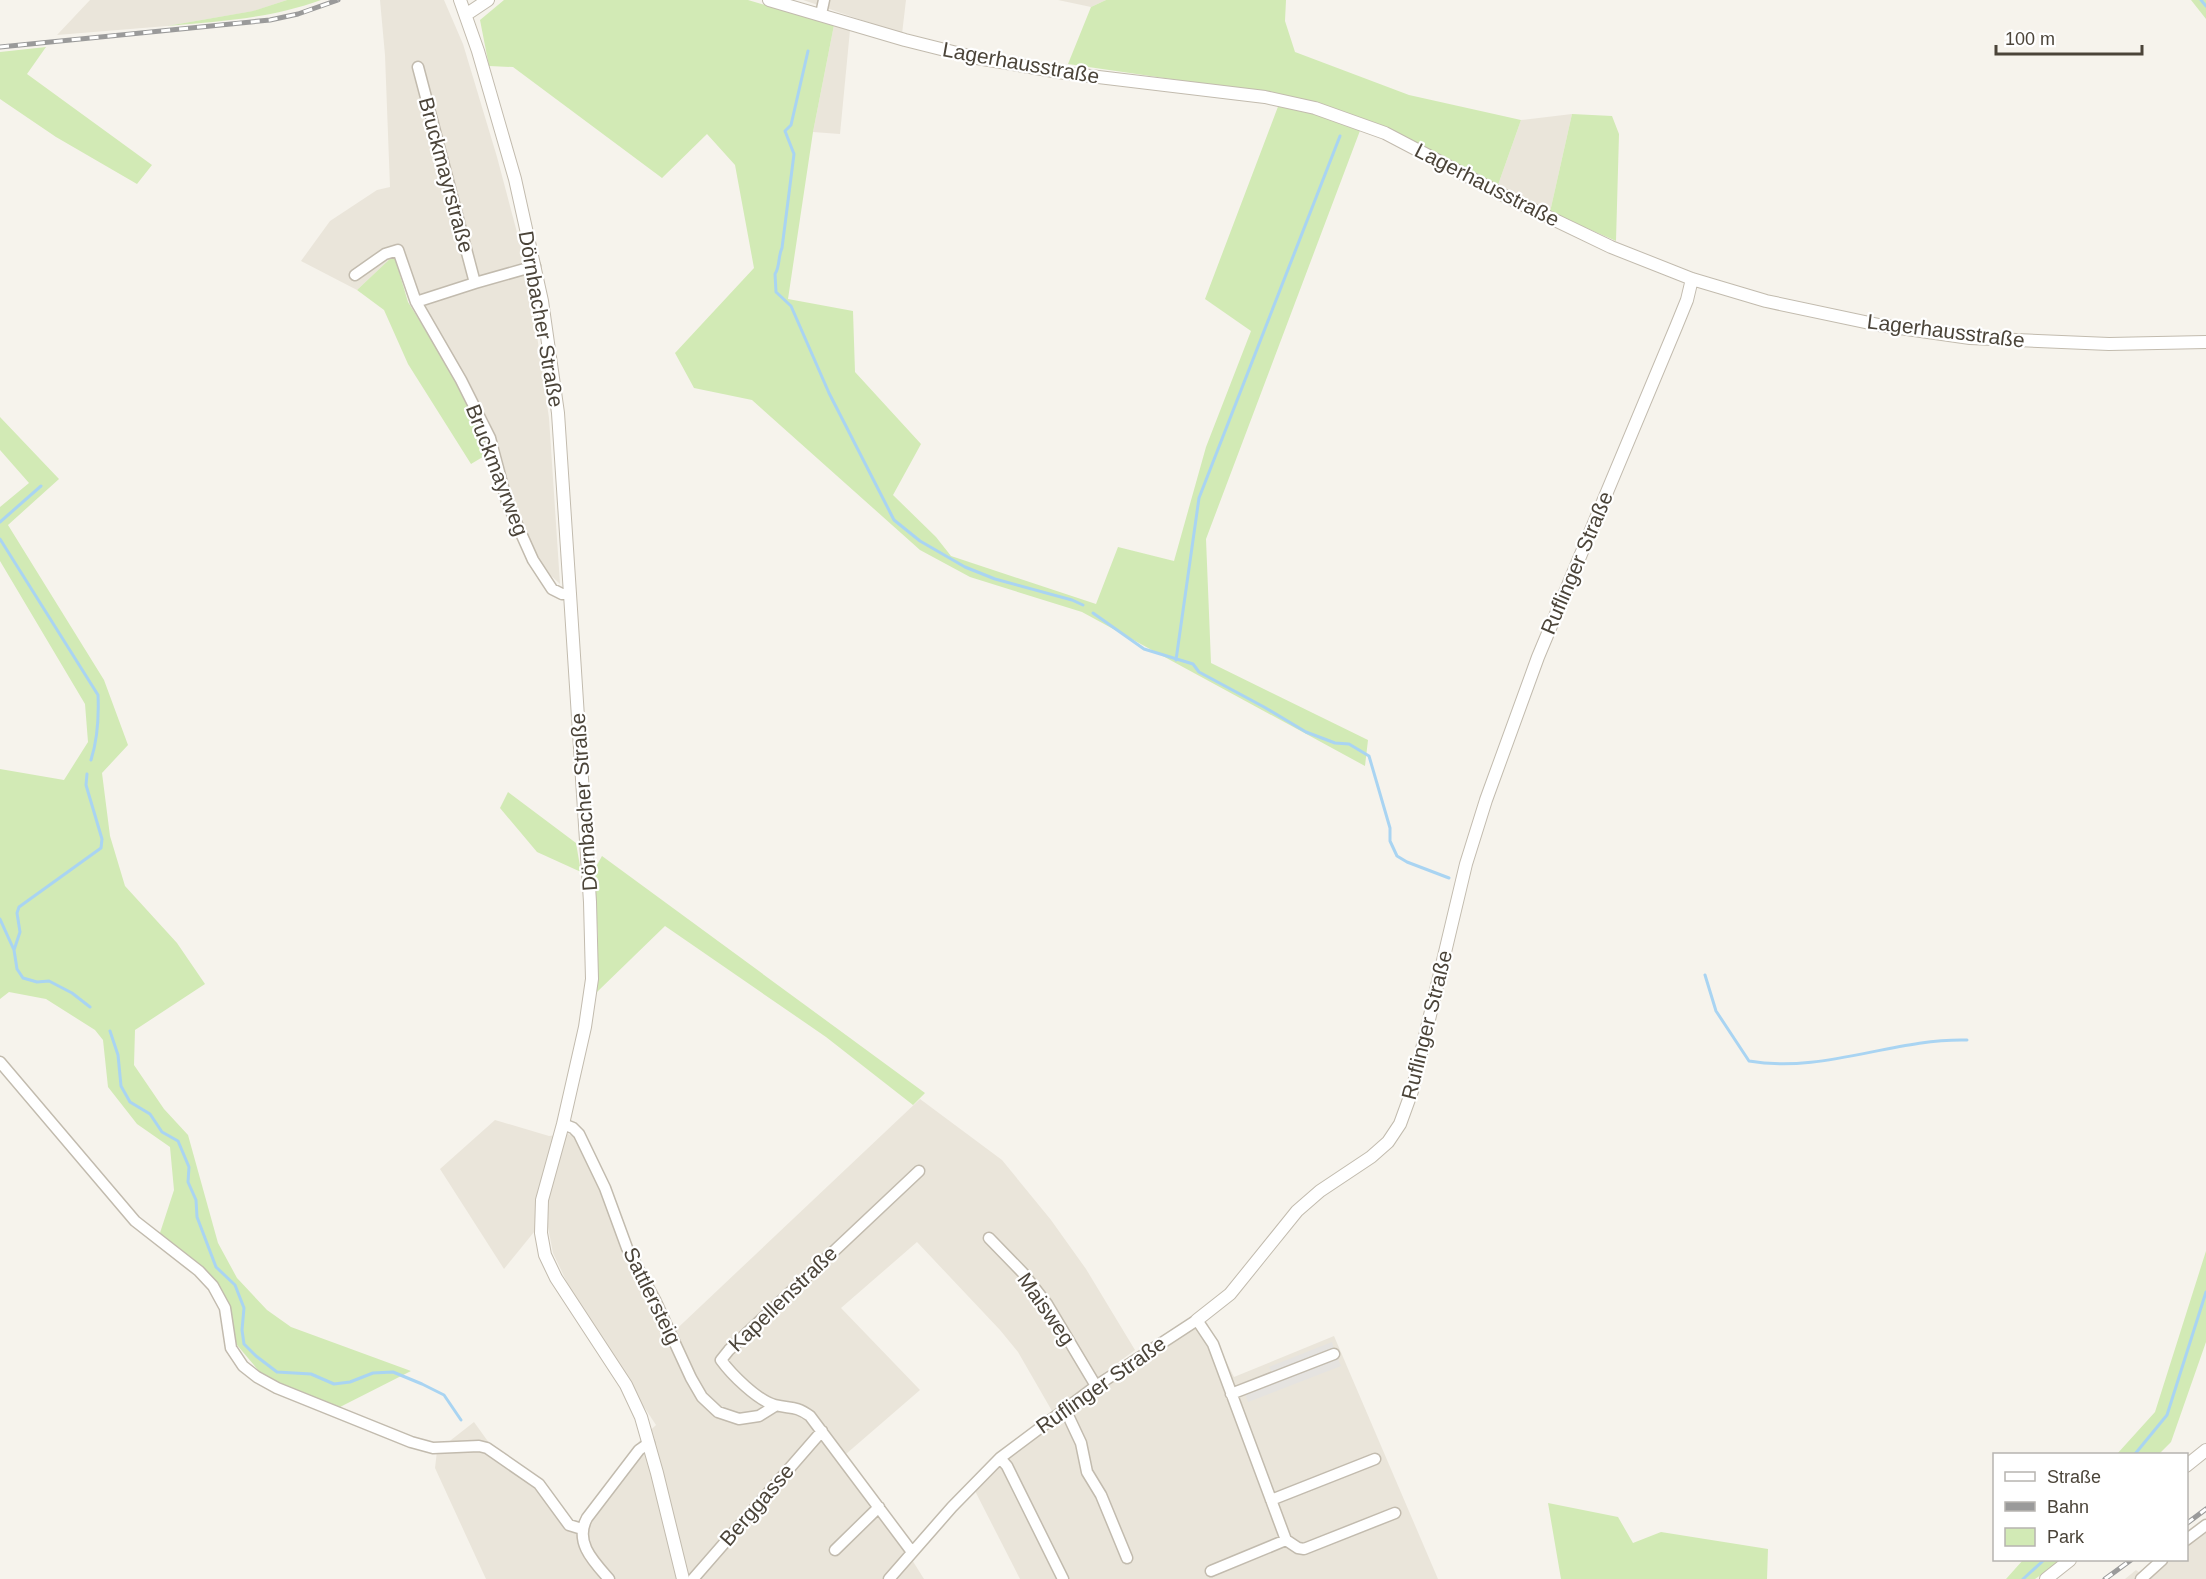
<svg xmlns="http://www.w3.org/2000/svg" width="2206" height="1579" font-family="Helvetica,sans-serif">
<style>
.residential{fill:#eae5da}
.green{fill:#d2eab5}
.parking{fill:#e5e3e0}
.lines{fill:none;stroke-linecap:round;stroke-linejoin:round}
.stream{stroke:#a9d4f2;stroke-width:3}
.minor-casing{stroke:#c2bbae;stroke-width:13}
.tertiary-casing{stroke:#c2bbae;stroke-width:14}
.minor{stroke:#fff;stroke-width:10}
.tertiary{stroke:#fff;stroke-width:12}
.rail-casing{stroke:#9a9a9a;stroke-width:5}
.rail{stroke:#fff;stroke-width:3;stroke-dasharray:9;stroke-linecap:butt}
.labels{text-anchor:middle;stroke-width:4.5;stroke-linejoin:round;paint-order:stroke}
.street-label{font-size:21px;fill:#4b4439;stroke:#fff}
</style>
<rect width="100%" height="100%" fill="#f6f3ec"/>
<!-- residential -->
<path class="residential" d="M 90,0 L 287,0 L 254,11 L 167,26 L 57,35 Z
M 380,0 L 444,0 L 463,44 L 497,157 L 528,274 L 549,418 L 560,584 L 545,570 L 531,545 L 512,499 L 500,450 L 488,419 L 394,255 L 357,290 L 301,261 L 330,221 L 377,190 L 390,187 L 385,55 Z
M 803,0 L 906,0 L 902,34 L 812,3 Z
M 1058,0 L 1106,0 L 1091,7 Z
M 834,25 L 850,30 L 840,134 L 813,132 Z
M 1572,114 L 1550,212 L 1498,185 L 1521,120 Z
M 920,1099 L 1002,1160 L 1051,1220 L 1086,1269 L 1135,1350 L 1052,1411 L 1018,1352 L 1000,1330 L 917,1242 L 841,1308 L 920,1390 L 846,1454 L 924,1579 L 486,1579 L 435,1468 L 437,1451 L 474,1422 L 492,1447 L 570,1520 L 579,1521 L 641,1439 L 656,1425 L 580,1310 L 553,1253 L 547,1222 L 534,1232 L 504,1269 L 440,1169 L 495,1120 L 549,1136 L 568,1134 L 580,1139 L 622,1248 L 666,1339 Z
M 1207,1323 L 1234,1377 L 1334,1336 L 1438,1579 L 1020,1579 L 974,1489 L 1012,1454 L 1057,1419 L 1192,1327 Z
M 2206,1530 L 2206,1579 L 2125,1579 L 2136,1570 L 2144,1576 L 2166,1560 L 2186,1560 L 2187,1545 Z"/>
<!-- green -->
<path class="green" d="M 287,0 L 321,0 C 268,19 222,21 167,26 L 253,11 Z
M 504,0 L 748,0 L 834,25 L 813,132 L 788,299 L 853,311 L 855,372 L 921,444 L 893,495 L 936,537 L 951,556 L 1096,604 L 1118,547 L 1174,561 L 1206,447 L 1251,331 L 1205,299 L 1279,104 L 1361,128 L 1206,539 L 1211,663 L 1368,740 L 1365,766 L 1082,612 L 970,577 L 920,550 L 752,400 L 694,388 L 675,353 L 754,268 L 735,165 L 707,134 L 662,178 L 513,67 L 489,66 L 480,20 Z
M 1106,0 L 1286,0 L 1285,21 L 1295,52 L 1409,95 L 1521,120 L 1498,185 L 1402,135 L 1342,111 L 1273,94 L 1068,64 L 1091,7 Z
M 2191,0 L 2206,0 L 2206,19 Z
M 46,47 L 27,74 L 152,165 L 137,184 L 56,137 L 0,99 L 0,52 Z
M 1572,114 L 1612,116 L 1619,134 L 1616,241 L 1550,212 Z
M 394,255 L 408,302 L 464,392 L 491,452 L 471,464 L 408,364 L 384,310 L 357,290 Z
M 0,417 L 59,479 L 8,525 L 104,680 L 128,745 L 102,773 L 110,836 L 125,886 L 177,943 L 205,984 L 135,1030 L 134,1065 L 164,1109 L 188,1135 L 218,1243 L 237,1278 L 267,1310 L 291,1327 L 411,1371 L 340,1407 L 264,1377 L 237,1345 L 221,1308 L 199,1275 L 157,1242 L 174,1190 L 170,1147 L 137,1124 L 108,1087 L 103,1040 L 95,1030 L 46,999 L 9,992 L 0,999 L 0,769 L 64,780 L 88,742 L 85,704 L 0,561 L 0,507 L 29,483 L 0,450 Z
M 508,792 L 576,843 L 581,872 L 537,852 L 500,808 Z
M 602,856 L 925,1093 L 913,1105 L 826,1037 L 665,926 L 597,992 L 598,936 L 593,872 Z
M 2206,1251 L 2206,1342 L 2171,1442 L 2159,1454 L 2117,1454 L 2155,1412 Z
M 1548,1503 L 1618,1517 L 1633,1543 L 1661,1532 L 1768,1549 L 1767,1579 L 1561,1579 Z
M 2023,1560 L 2062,1560 L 2035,1579 L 2006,1579 Z"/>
<!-- parking -->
<path class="parking" d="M 1332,1342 L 1334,1349 L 1272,1373 L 1269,1367 Z
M 1337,1357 L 1341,1366 L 1248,1402 L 1245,1394 Z"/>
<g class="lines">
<!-- stream -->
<path class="stream" d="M 2201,0 L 2206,6
M 808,51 L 791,125 L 785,131 L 794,154 L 782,248 C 778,256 780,267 775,274 L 776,292 L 791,306 L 829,393 L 894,520 L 920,541 L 965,567 L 995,579 L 1072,600 L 1083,605
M 0,522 L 41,486
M 0,539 L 98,695 C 99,718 98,738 91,760
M 1093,613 L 1144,649 L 1193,664 L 1199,672 L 1264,707 L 1306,732 L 1335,743 L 1349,744 L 1369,756 L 1390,828 L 1390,841 L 1397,856 L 1407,862 L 1449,878
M 1176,660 L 1199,498 L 1340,136
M 0,919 L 14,950 L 17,969 L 23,978 L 37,982 L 49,981 L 72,993 L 90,1007
M 14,950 L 20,932 L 17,913 L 19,907 L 101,848 L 102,839 L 86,785 L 87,774
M 1705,975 L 1716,1011 L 1749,1061 C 1823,1074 1894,1038 1967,1040
M 110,1031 L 118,1055 L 121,1086 L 130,1102 L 150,1114 L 162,1132 L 178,1141 L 189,1167 L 188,1182 L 196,1200 L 197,1217 L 216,1267 L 235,1285 L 244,1308 L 242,1330 L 244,1344 L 256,1356 L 277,1372 L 311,1374 L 334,1384 L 350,1382 L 373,1373 L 393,1372 L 422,1384 L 444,1395 L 461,1420
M 2135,1454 L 2167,1415 L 2206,1292
M 2023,1579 L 2044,1560"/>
<defs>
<path id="minor" d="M 821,14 L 824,0
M 418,67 L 475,283 L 535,266
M 355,275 L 385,254 L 398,250 L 416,302 L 475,283
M 416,302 L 461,380 L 490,438 L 507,502 L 533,560 L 552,589 L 562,594 L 570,594
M 0,1062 L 135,1221 L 199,1271 L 213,1286 L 225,1308 L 231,1348 L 243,1366 L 257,1377 L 277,1388 L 411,1442 L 433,1448 L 479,1446 L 487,1448 L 539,1484 L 569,1525 L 582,1529
M 563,1124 L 573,1128 L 579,1134 L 605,1188 L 627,1248 L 655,1300 L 691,1378 L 702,1397 L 718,1412 L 739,1419 L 759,1416 L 775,1406
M 989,1238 L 1023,1273 L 1047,1304 L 1096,1386
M 1231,1394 L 1334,1354
M 1065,1409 L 1081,1443 L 1087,1472 L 1101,1495 L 1127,1558
M 1000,1458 L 1007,1466 L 1063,1579
M 1271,1500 L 1375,1459
M 2186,1540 L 2206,1525
M 835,1550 L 879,1507
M 912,1552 L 810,1416 C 795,1405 790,1409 775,1405 C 758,1401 731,1374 721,1360 L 729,1350 L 919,1171
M 1211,1571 L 1286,1540
M 609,1579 C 593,1561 574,1542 587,1518 L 639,1450 L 649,1443
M 693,1579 L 822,1431
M 889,1579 L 952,1507 L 1000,1458 L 1096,1386 L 1197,1320 L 1213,1344 L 1286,1540 L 1298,1548 L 1304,1549 L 1395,1513
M 2141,1579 L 2162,1560"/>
<path id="tertiary" d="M 460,0 L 478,51 L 515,179 L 542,301 L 558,413 L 570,594 L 590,902 L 592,979 L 585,1027 L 563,1124 L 542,1200 L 541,1233 L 545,1255 L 556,1278 L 626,1385 L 641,1417 L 657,1473 L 683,1579
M 769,0 L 905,40 L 977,58 L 1065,73 L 1265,97 L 1315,108 L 1385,133 L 1507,197 L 1611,247 L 1692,279 L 1766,301 L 1879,325 L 1970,338 L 2109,344 L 2206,342
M 467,14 L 488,0
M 1197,1320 L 1230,1294 L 1297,1211 L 1320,1191 L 1371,1157 L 1388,1142 L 1400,1124 L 1412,1091 L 1466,864 L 1486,800 L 1538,657 L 1676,327 L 1687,300 L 1692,279
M 2186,1466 L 2206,1450
M 2046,1579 L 2070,1560"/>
</defs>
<!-- minor casing -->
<use href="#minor" class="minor-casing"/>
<!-- tertiary casing -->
<use href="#tertiary" class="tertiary-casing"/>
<!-- minor -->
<use href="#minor" class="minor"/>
<!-- tertiary -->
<use href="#tertiary" class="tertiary"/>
<defs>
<path id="rail" d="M 0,47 L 270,20 L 298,14 L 338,0
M 2186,1524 L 2206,1509
M 2105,1579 L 2131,1560"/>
</defs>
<!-- rail casing -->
<use href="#rail" class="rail-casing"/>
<!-- rail -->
<use href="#rail" class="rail"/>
</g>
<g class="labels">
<!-- street labels -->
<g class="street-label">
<text transform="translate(1021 63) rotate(10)" y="7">Lagerhausstraße</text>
<text transform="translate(446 175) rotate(75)" y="7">Bruckmayrstraße</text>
<text transform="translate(1487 185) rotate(27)" y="7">Lagerhausstraße</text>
<text transform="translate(541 319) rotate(80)" y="7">Dörnbacher Straße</text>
<text transform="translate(1946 331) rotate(7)" y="7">Lagerhausstraße</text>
<text transform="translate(497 470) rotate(69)" y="7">Bruckmayrweg</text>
<text transform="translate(1577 563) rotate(-67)" y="7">Ruflinger Straße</text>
<text transform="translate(584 802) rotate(-94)" y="7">Dörnbacher Straße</text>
<text transform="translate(1427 1025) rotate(-76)" y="7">Ruflinger Straße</text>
<text transform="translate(652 1296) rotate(64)" y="7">Sattlersteig</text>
<text transform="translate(783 1299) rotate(-44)" y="7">Kapellenstraße</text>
<text transform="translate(1046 1309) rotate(55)" y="7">Maisweg</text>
<text transform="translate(1101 1385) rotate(-35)" y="7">Ruflinger Straße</text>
<text transform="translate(757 1505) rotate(-49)" y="7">Berggasse</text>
</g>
</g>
<!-- legend -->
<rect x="1993" y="1453" width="195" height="108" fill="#ffffff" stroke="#b7b4b0" stroke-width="1.5"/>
<rect x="2005" y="1472" width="30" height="9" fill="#ffffff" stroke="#b7b4b0" stroke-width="1.5"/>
<text x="2047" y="1483" font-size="18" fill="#4b4439">Straße</text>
<rect x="2005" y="1502" width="30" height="9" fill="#9a9a9a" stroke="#b7b4b0" stroke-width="1.5"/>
<text x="2047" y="1513" font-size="18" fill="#4b4439">Bahn</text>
<rect x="2005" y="1528" width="30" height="18" fill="#d2eab5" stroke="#b7b4b0" stroke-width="1.5"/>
<text x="2047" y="1543" font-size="18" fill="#4b4439">Park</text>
<!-- scale -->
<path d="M1996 45v9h146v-9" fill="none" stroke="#4b4439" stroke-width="3"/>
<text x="2005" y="45" font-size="18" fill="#4b4439" stroke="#ffffff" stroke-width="4.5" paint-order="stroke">100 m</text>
</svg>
